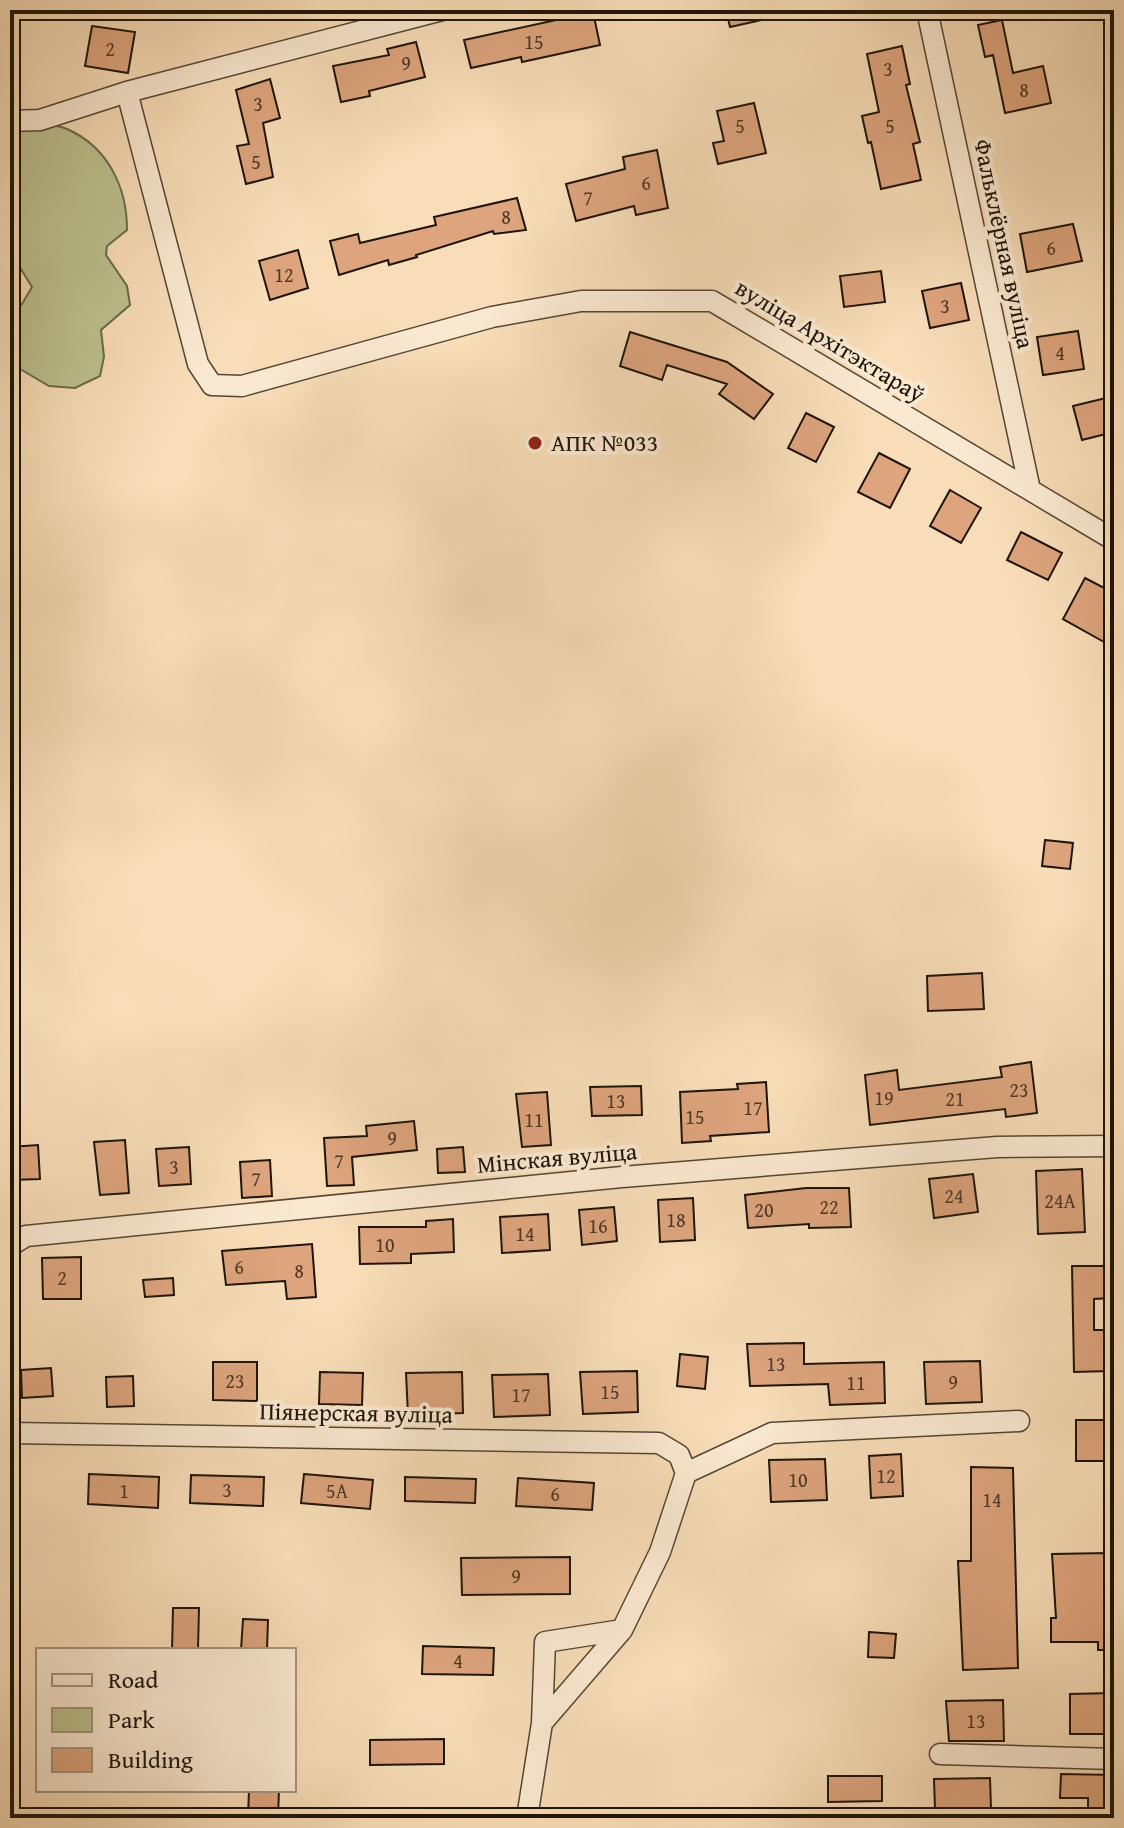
<svg xmlns="http://www.w3.org/2000/svg" width="1124" height="1828" font-family="'Gentium Book Plus',serif">
<style>
.green{fill:#bcc18f;stroke:#6c6a4c;stroke-width:2}
.building{fill:#dda47d;stroke:#1d1409;stroke-width:2}
.lines{fill:none;stroke-linecap:round;stroke-linejoin:round}
.street-casing{stroke:#544635;stroke-width:23}
.street{stroke:#fae9d1;stroke-width:20}
.poi-dot{fill:#8f2418;stroke:#fae9d1;stroke-width:3}
.labels{text-anchor:middle;stroke-width:8;stroke-linejoin:round;paint-order:stroke}
.number-label{font-size:20px;fill:#4d3826}
.street-label{font-size:24px;fill:#1d1409;stroke:#fae9d1}
.poi-label{font-size:24px;fill:#1d1409;stroke:#fae9d1;text-anchor:start}
</style>
<rect width="100%" height="100%" fill="#f8ddb8"/>
<filter id="stains"><feTurbulence type="fractalNoise" baseFrequency=".0025" numOctaves="4"/><feColorMatrix values="0 0 0 0 .2 0 0 0 0 .09 0 0 0 0 .02 0 0 0 .5 -.17"/></filter>
<radialGradient id="worn" r=".72"><stop offset=".6" stop-color="#630" stop-opacity="0"/><stop offset="1" stop-color="#630" stop-opacity=".3"/></radialGradient>
<!-- green -->
<path class="green" d="M 37,124 C 46,125 58,125 67,129 C 108,147 127,187 127,230 L 107,246 L 106,255 L 127,286 L 130,305 L 101,330 L 104,357 L 100,376 L 75,388 L 49,386 L 10,363 L 10,318 L 22,304 L 32,287 L 19,266 L 10,269 L 10,133 Z"/>
<!-- building -->
<path class="building" d="M 726,10 L 775,10 L 775,17 L 730,27 Z
M 593,12 L 600,45 L 522,62 L 521,57 L 471,68 L 464,40 Z
M 1002,20 L 1013,73 L 1043,66 L 1051,103 L 1005,113 L 993,55 L 985,57 L 978,25 Z
M 92,26 L 135,32 L 128,73 L 85,66 Z
M 416,42 L 425,77 L 369,91 L 370,96 L 341,102 L 333,66 L 389,55 L 387,49 Z
M 902,46 L 910,84 L 906,85 L 920,142 L 913,144 L 921,180 L 881,189 L 871,142 L 868,143 L 862,116 L 879,112 L 867,54 Z
M 270,79 L 280,118 L 263,123 L 273,177 L 246,184 L 237,146 L 249,144 L 236,90 Z
M 754,103 L 766,153 L 718,164 L 713,143 L 724,141 L 717,111 Z
M 657,150 L 668,208 L 636,215 L 634,206 L 576,221 L 566,184 L 625,169 L 623,157 Z
M 517,198 L 526,230 L 494,234 L 493,231 L 416,255 L 417,257 L 389,265 L 388,260 L 339,275 L 330,241 L 358,234 L 360,243 L 436,225 L 434,217 Z
M 1073,224 L 1082,261 L 1027,272 L 1020,234 Z
M 298,250 L 308,288 L 270,300 L 259,261 Z
M 881,271 L 885,302 L 844,307 L 840,276 Z
M 961,283 L 969,320 L 930,328 L 922,291 Z
M 1078,331 L 1084,369 L 1043,375 L 1037,337 Z
M 630,332 L 727,362 L 773,394 L 754,419 L 719,394 L 727,384 L 667,365 L 662,380 L 620,366 Z
M 1114,396 L 1114,432 L 1082,440 L 1073,406 Z
M 806,413 L 834,427 L 816,462 L 788,448 Z
M 879,453 L 910,469 L 890,508 L 858,492 Z
M 950,490 L 981,508 L 961,543 L 930,526 Z
M 1021,532 L 1062,553 L 1048,580 L 1007,560 Z
M 1085,578 L 1114,593 L 1114,623 L 1104,642 L 1063,619 Z
M 1045,840 L 1073,843 L 1070,869 L 1042,866 Z
M 982,973 L 984,1009 L 928,1011 L 927,976 Z
M 1031,1062 L 1037,1113 L 1006,1117 L 1005,1109 L 870,1125 L 865,1075 L 897,1070 L 899,1090 L 1002,1077 L 1000,1067 Z
M 766,1082 L 769,1132 L 710,1136 L 711,1141 L 682,1143 L 680,1092 L 738,1089 L 737,1084 Z
M 641,1086 L 642,1115 L 592,1116 L 590,1087 Z
M 547,1092 L 551,1145 L 522,1147 L 516,1094 Z
M 414,1121 L 417,1150 L 352,1157 L 354,1185 L 327,1186 L 324,1138 L 367,1136 L 366,1126 Z
M 125,1140 L 129,1193 L 100,1195 L 94,1142 Z
M 38,1145 L 40,1179 L 11,1180 L 10,1147 Z
M 189,1147 L 191,1184 L 159,1186 L 156,1149 Z
M 463,1147 L 465,1172 L 438,1173 L 437,1149 Z
M 270,1160 L 272,1196 L 242,1198 L 240,1162 Z
M 1082,1169 L 1085,1232 L 1038,1234 L 1036,1171 Z
M 973,1174 L 978,1212 L 934,1218 L 929,1179 Z
M 806,1188 L 849,1188 L 851,1227 L 809,1228 L 809,1224 L 748,1228 L 745,1195 Z
M 693,1198 L 695,1240 L 660,1242 L 658,1200 Z
M 614,1207 L 617,1241 L 582,1245 L 579,1210 Z
M 548,1214 L 550,1250 L 502,1253 L 500,1217 Z
M 453,1219 L 454,1252 L 411,1254 L 411,1263 L 360,1264 L 359,1227 L 426,1227 L 426,1221 Z
M 312,1244 L 316,1297 L 287,1299 L 285,1281 L 226,1285 L 222,1251 Z
M 81,1257 L 81,1299 L 43,1299 L 42,1258 Z
M 1072,1266 L 1111,1266 L 1111,1298 L 1094,1299 L 1094,1330 L 1109,1330 L 1110,1371 L 1074,1372 Z
M 173,1278 L 174,1295 L 145,1297 L 143,1280 Z
M 804,1343 L 804,1364 L 884,1362 L 885,1403 L 830,1405 L 828,1384 L 750,1386 L 747,1344 Z
M 680,1354 L 708,1357 L 705,1389 L 677,1386 Z
M 980,1361 L 982,1402 L 926,1404 L 924,1362 Z
M 213,1362 L 257,1362 L 257,1401 L 213,1400 Z
M 51,1368 L 53,1396 L 22,1398 L 21,1370 Z
M 637,1371 L 638,1412 L 583,1414 L 580,1372 Z
M 320,1372 L 363,1373 L 362,1405 L 319,1404 Z
M 462,1372 L 463,1413 L 408,1415 L 406,1373 Z
M 548,1374 L 550,1415 L 494,1417 L 492,1375 Z
M 133,1376 L 134,1406 L 107,1407 L 106,1377 Z
M 1076,1420 L 1113,1420 L 1113,1461 L 1076,1461 Z
M 901,1454 L 903,1496 L 871,1498 L 869,1456 Z
M 825,1459 L 827,1500 L 771,1502 L 769,1460 Z
M 971,1467 L 1013,1468 L 1018,1668 L 963,1670 L 958,1561 L 971,1561 Z
M 89,1474 L 159,1477 L 158,1508 L 88,1504 Z
M 304,1474 L 373,1480 L 370,1509 L 301,1503 Z
M 191,1475 L 264,1477 L 263,1506 L 190,1503 Z
M 405,1477 L 476,1479 L 475,1503 L 405,1501 Z
M 518,1478 L 594,1483 L 592,1510 L 516,1506 Z
M 1108,1553 L 1113,1650 L 1098,1650 L 1098,1642 L 1051,1642 L 1051,1618 L 1056,1618 L 1052,1554 Z
M 570,1557 L 570,1594 L 462,1595 L 461,1558 Z
M 173,1608 L 199,1608 L 198,1650 L 172,1650 Z
M 243,1619 L 268,1620 L 267,1650 L 241,1650 Z
M 869,1632 L 896,1634 L 894,1658 L 868,1657 Z
M 423,1646 L 494,1648 L 493,1675 L 422,1674 Z
M 1113,1693 L 1114,1734 L 1070,1734 L 1070,1694 Z
M 1003,1700 L 1004,1741 L 949,1741 L 946,1701 Z
M 444,1739 L 444,1764 L 370,1765 L 370,1740 Z
M 1061,1774 L 1114,1775 L 1114,1811 L 1088,1811 L 1088,1798 L 1060,1798 Z
M 828,1776 L 882,1776 L 882,1801 L 828,1802 Z
M 990,1778 L 991,1808 L 935,1809 L 934,1779 Z
M 249,1790 L 279,1790 L 278,1818 L 248,1818 Z"/>
<g class="lines">
<defs>
<path id="street" d="M 927,10 L 1030,490
M 127,92 L 198,364 L 212,385 L 242,386 L 492,317 L 581,301 L 712,301 L 1114,540
M 10,121 L 40,120 L 127,92 L 442,10
M 10,1246 L 26,1236 L 622,1177 L 997,1147 L 1114,1146
M 10,1433 L 659,1443 L 679,1455 L 686,1473 L 772,1433 L 1019,1421
M 542,1723 L 622,1630
M 940,1754 L 1114,1759
M 527,1818 L 542,1723 L 545,1642 L 622,1630 L 660,1552 L 686,1473"/>
</defs>
<!-- street casing -->
<use href="#street" class="street-casing"/>
<!-- street -->
<use href="#street" class="street"/>
</g>
<!-- markers -->
<circle class="poi-dot" cx="535" cy="443" r="8"/>
<g class="labels">
<!-- number labels -->
<g class="number-label">
<text x="534" y="49">15</text>
<text x="110" y="56">2</text>
<text x="406" y="70">9</text>
<text x="888" y="76">3</text>
<text x="1024" y="97">8</text>
<text x="258" y="111">3</text>
<text x="740" y="133">5</text>
<text x="890" y="133">5</text>
<text x="256" y="169">5</text>
<text x="646" y="190">6</text>
<text x="588" y="205">7</text>
<text x="506" y="224">8</text>
<text x="1051" y="255">6</text>
<text x="284" y="282">12</text>
<text x="945" y="313">3</text>
<text x="1060" y="360">4</text>
<text x="1019" y="1097">23</text>
<text x="884" y="1105">19</text>
<text x="955" y="1106">21</text>
<text x="616" y="1108">13</text>
<text x="753" y="1115">17</text>
<text x="695" y="1124">15</text>
<text x="534" y="1127">11</text>
<text x="392" y="1145">9</text>
<text x="339" y="1168">7</text>
<text x="174" y="1174">3</text>
<text x="256" y="1186">7</text>
<text x="954" y="1203">24</text>
<text x="1060" y="1208">24А</text>
<text x="829" y="1214">22</text>
<text x="764" y="1217">20</text>
<text x="676" y="1227">18</text>
<text x="598" y="1233">16</text>
<text x="525" y="1241">14</text>
<text x="385" y="1252">10</text>
<text x="239" y="1274">6</text>
<text x="299" y="1278">8</text>
<text x="62" y="1285">2</text>
<text x="776" y="1371">13</text>
<text x="235" y="1388">23</text>
<text x="953" y="1389">9</text>
<text x="856" y="1390">11</text>
<text x="610" y="1399">15</text>
<text x="521" y="1402">17</text>
<text x="886" y="1483">12</text>
<text x="798" y="1487">10</text>
<text x="227" y="1497">3</text>
<text x="124" y="1498">1</text>
<text x="337" y="1498">5А</text>
<text x="555" y="1501">6</text>
<text x="992" y="1507">14</text>
<text x="516" y="1583">9</text>
<text x="458" y="1668">4</text>
<text x="976" y="1728">13</text>
</g>
<!-- street labels -->
<g class="street-label">
<text transform="translate(1004 244) rotate(78)" y="8">Фальклёрная вуліца</text>
<text transform="translate(830 341) rotate(31)" y="8">вуліца Архітэктараў</text>
<text transform="translate(557 1158) rotate(-5)" y="8">Мінская вуліца</text>
<text transform="translate(356 1413) rotate(1)" y="8">Піянерская вуліца</text>
</g>
<!-- poi labels -->
<g class="poi-label">
<text x="551" y="451">АПК №033</text>
</g>
</g>
<!-- margin -->
<rect width="1124" height="1828" fill="none" stroke="#f8ddb8" stroke-width="40"/>
<rect x="12" y="12" width="1100" height="1804" fill="none" stroke="#1d1409" stroke-width="4"/>
<rect x="20" y="20" width="1084" height="1788" fill="none" stroke="#1d1409" stroke-width="2"/>
<!-- legend -->
<rect x="36" y="1648" width="260" height="144" fill="#fae9d1" stroke="#a29481" stroke-width="2"/>
<rect x="52" y="1674" width="40" height="12" fill="#fae9d1" stroke="#a29481" stroke-width="2"/>
<text x="108" y="1688" font-size="24" fill="#1d1409">Road</text>
<rect x="52" y="1708" width="40" height="24" fill="#bcc18f" stroke="#a29481" stroke-width="2"/>
<text x="108" y="1728" font-size="24" fill="#1d1409">Park</text>
<rect x="52" y="1748" width="40" height="24" fill="#dda47d" stroke="#a29481" stroke-width="2"/>
<text x="108" y="1768" font-size="24" fill="#1d1409">Building</text>
<rect width="100%" height="100%" filter="url(#stains)"/>
<rect width="100%" height="100%" fill="url(#worn)"/>
</svg>
